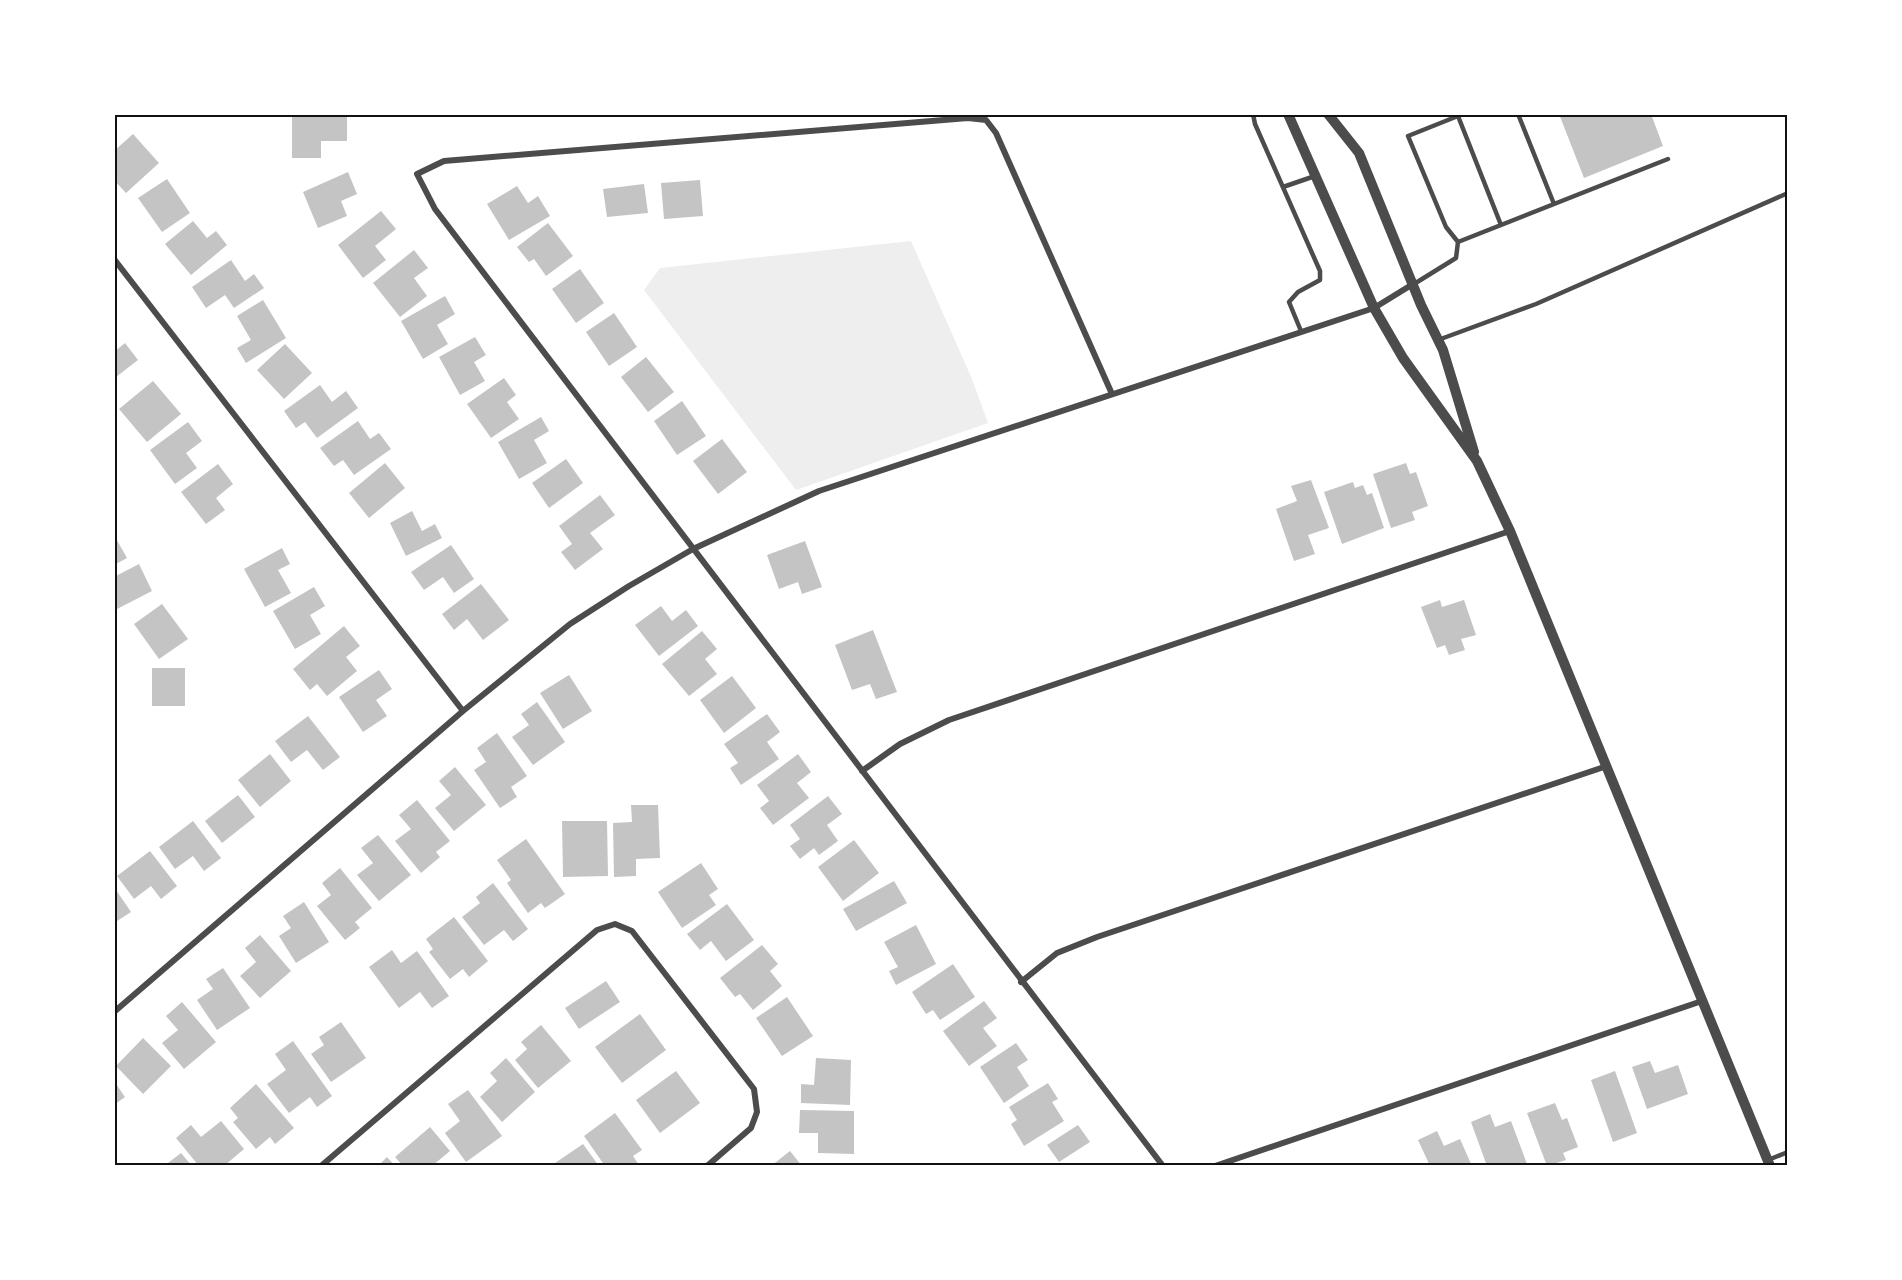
<svg xmlns="http://www.w3.org/2000/svg" width="1902" height="1280" font-family="'Libre Baskerville',serif">
<style>
.green{fill:#eee}
.building{fill:#c4c4c4}
.lines{fill:none;stroke-linecap:round;stroke-linejoin:round}
.service{stroke:#4c4c4c;stroke-width:4.5}
.minor{stroke:#4c4c4c;stroke-width:6}
.tertiary{stroke:#4c4c4c;stroke-width:10}
.neatline{fill:none;stroke:#111;stroke-width:2}
</style>
<rect width="100%" height="100%" fill="#fff"/>
<!-- green -->
<path class="green" d="M 911,241 L 972,379 L 988,423 L 796,490 L 644,290 L 660,268 Z"/>
<!-- building -->
<path class="building" d="M 1559,114 L 1651,114 L 1663,146 L 1584,178 Z
M 292,117 L 347,117 L 347,141 L 321,141 L 321,158 L 292,158 Z
M 133,134 L 159,163 L 126,193 L 114,180 L 114,151 Z
M 348,172 L 357,194 L 341,201 L 347,216 L 318,228 L 303,192 Z
M 167,179 L 190,213 L 162,232 L 138,198 Z
M 700,180 L 703,216 L 664,219 L 661,183 Z
M 644,184 L 648,213 L 607,217 L 603,189 Z
M 517,186 L 528,203 L 538,196 L 550,216 L 509,240 L 487,204 Z
M 381,211 L 396,229 L 375,246 L 386,260 L 363,278 L 338,245 Z
M 193,221 L 207,238 L 216,231 L 227,245 L 191,275 L 165,244 Z
M 548,223 L 573,256 L 546,276 L 534,259 L 529,262 L 517,247 Z
M 414,250 L 428,268 L 414,278 L 427,296 L 400,317 L 373,283 Z
M 231,260 L 245,281 L 254,274 L 264,288 L 234,308 L 225,295 L 206,308 L 192,287 Z
M 580,269 L 604,303 L 576,323 L 552,289 Z
M 445,296 L 455,314 L 437,325 L 448,344 L 423,359 L 401,321 Z
M 263,300 L 286,338 L 246,363 L 237,348 L 251,340 L 237,316 Z
M 614,313 L 637,347 L 609,366 L 586,332 Z
M 475,337 L 486,355 L 474,362 L 485,381 L 460,395 L 439,357 Z
M 125,343 L 138,360 L 116,377 L 114,352 Z
M 285,344 L 312,373 L 284,399 L 257,370 Z
M 646,357 L 674,392 L 648,412 L 621,377 Z
M 504,378 L 516,395 L 507,402 L 519,419 L 491,438 L 467,404 Z
M 153,381 L 181,414 L 147,442 L 119,409 Z
M 320,385 L 332,402 L 346,391 L 358,408 L 317,438 L 305,422 L 296,428 L 284,411 Z
M 682,401 L 706,436 L 677,455 L 654,421 Z
M 541,417 L 549,431 L 534,440 L 547,463 L 519,479 L 498,442 Z
M 358,421 L 370,439 L 379,433 L 391,449 L 354,475 L 343,460 L 334,466 L 320,448 Z
M 188,422 L 202,441 L 186,453 L 197,468 L 175,484 L 150,450 Z
M 722,439 L 747,472 L 718,494 L 693,461 Z
M 566,459 L 583,483 L 549,508 L 532,483 Z
M 385,463 L 405,488 L 369,518 L 349,493 Z
M 1406,463 L 1410,474 L 1416,472 L 1428,506 L 1412,512 L 1415,520 L 1391,528 L 1373,474 Z
M 218,464 L 233,484 L 216,498 L 225,510 L 206,524 L 181,492 Z
M 1311,480 L 1329,528 L 1308,535 L 1315,554 L 1294,561 L 1276,509 L 1297,501 L 1291,486 Z
M 1353,482 L 1355,488 L 1363,485 L 1367,495 L 1372,493 L 1384,528 L 1342,544 L 1324,492 Z
M 600,495 L 615,515 L 590,533 L 603,549 L 575,570 L 561,552 L 572,544 L 559,526 Z
M 412,511 L 422,531 L 435,524 L 442,538 L 406,556 L 390,523 Z
M 114,535 L 127,558 L 114,565 Z
M 805,541 L 822,587 L 802,594 L 798,582 L 779,589 L 767,555 Z
M 451,545 L 474,579 L 454,593 L 443,577 L 424,590 L 411,572 Z
M 282,548 L 290,564 L 278,570 L 291,593 L 265,607 L 244,569 Z
M 139,564 L 152,591 L 117,609 L 114,603 L 114,577 Z
M 481,584 L 509,620 L 483,640 L 467,619 L 454,630 L 442,614 Z
M 314,587 L 325,606 L 310,615 L 321,634 L 295,649 L 273,611 Z
M 1440,600 L 1442,607 L 1464,600 L 1476,635 L 1461,639 L 1465,650 L 1449,655 L 1445,645 L 1437,648 L 1421,607 Z
M 162,604 L 188,639 L 159,659 L 134,624 Z
M 661,606 L 672,621 L 686,610 L 698,626 L 659,656 L 635,625 Z
M 344,626 L 360,646 L 346,657 L 357,671 L 327,696 L 317,684 L 310,690 L 293,669 Z
M 873,630 L 897,692 L 876,699 L 870,684 L 852,690 L 835,645 Z
M 702,631 L 717,649 L 705,659 L 717,674 L 689,696 L 662,664 Z
M 152,668 L 185,668 L 185,706 L 152,706 Z
M 379,670 L 392,689 L 376,700 L 387,716 L 363,732 L 339,697 Z
M 569,675 L 592,711 L 563,729 L 540,693 Z
M 732,676 L 756,708 L 724,733 L 700,700 Z
M 537,702 L 565,742 L 533,765 L 512,737 L 529,725 L 521,714 Z
M 767,714 L 780,732 L 767,742 L 779,759 L 741,785 L 730,768 L 738,763 L 724,744 Z
M 308,716 L 340,757 L 323,770 L 307,750 L 291,762 L 275,741 Z
M 497,733 L 527,776 L 511,787 L 517,797 L 500,808 L 474,770 L 486,762 L 477,748 Z
M 270,754 L 291,781 L 260,807 L 238,780 Z
M 798,754 L 811,772 L 797,783 L 809,798 L 773,825 L 760,808 L 769,801 L 757,785 Z
M 455,767 L 486,805 L 454,831 L 435,808 L 451,795 L 439,781 Z
M 238,795 L 255,817 L 222,843 L 205,821 Z
M 828,796 L 842,814 L 827,825 L 838,841 L 819,855 L 814,848 L 800,859 L 790,846 L 800,839 L 790,825 Z
M 417,800 L 450,841 L 436,852 L 440,857 L 421,873 L 395,841 L 411,829 L 399,815 Z
M 631,805 L 658,805 L 660,858 L 636,859 L 636,876 L 614,877 L 613,823 L 632,822 Z
M 193,821 L 221,858 L 204,871 L 193,856 L 175,869 L 159,847 Z
M 562,821 L 607,821 L 608,876 L 563,877 Z
M 378,835 L 411,875 L 379,901 L 357,875 L 373,863 L 361,848 Z
M 526,839 L 565,894 L 545,908 L 541,903 L 528,913 L 507,883 L 511,880 L 497,860 Z
M 854,840 L 879,873 L 843,901 L 818,867 Z
M 150,851 L 177,886 L 161,899 L 151,886 L 134,899 L 117,876 Z
M 701,863 L 718,889 L 709,895 L 716,905 L 682,928 L 658,892 Z
M 340,868 L 372,908 L 355,922 L 360,928 L 345,940 L 317,906 L 331,895 L 322,883 Z
M 894,881 L 907,903 L 856,931 L 843,909 Z
M 493,883 L 528,929 L 513,941 L 504,930 L 484,945 L 462,917 L 480,903 L 476,897 Z
M 114,887 L 131,912 L 114,923 Z
M 304,902 L 329,942 L 296,963 L 279,936 L 291,928 L 283,916 Z
M 727,904 L 754,940 L 726,961 L 711,941 L 700,950 L 687,934 Z
M 454,917 L 488,961 L 469,977 L 463,969 L 450,979 L 429,952 L 433,949 L 426,939 Z
M 916,925 L 936,964 L 896,985 L 889,971 L 898,967 L 884,942 Z
M 260,935 L 291,971 L 260,998 L 240,976 L 256,962 L 245,948 Z
M 762,945 L 778,964 L 770,971 L 782,986 L 753,1010 L 740,994 L 735,997 L 720,978 Z
M 392,950 L 401,963 L 417,951 L 449,996 L 432,1008 L 420,992 L 399,1008 L 369,967 Z
M 953,964 L 975,997 L 940,1020 L 933,1010 L 926,1014 L 912,992 Z
M 223,968 L 250,1008 L 217,1030 L 197,1000 L 213,989 L 206,979 Z
M 606,981 L 620,1002 L 579,1029 L 565,1008 Z
M 787,997 L 813,1036 L 782,1056 L 756,1018 Z
M 984,1001 L 997,1018 L 983,1028 L 997,1046 L 969,1066 L 943,1031 Z
M 182,1002 L 216,1042 L 184,1069 L 162,1043 L 178,1030 L 166,1016 Z
M 640,1014 L 666,1050 L 622,1083 L 595,1047 Z
M 341,1022 L 366,1058 L 331,1082 L 311,1054 L 324,1045 L 319,1037 Z
M 541,1025 L 571,1061 L 538,1088 L 515,1060 L 527,1049 L 521,1042 Z
M 143,1038 L 171,1066 L 143,1094 L 116,1066 Z
M 293,1041 L 332,1096 L 317,1107 L 310,1097 L 289,1113 L 267,1084 L 286,1070 L 275,1054 Z
M 1016,1043 L 1028,1060 L 1017,1067 L 1029,1086 L 1004,1103 L 980,1067 Z
M 506,1058 L 535,1092 L 502,1122 L 480,1097 L 497,1081 L 490,1073 Z
M 816,1058 L 851,1060 L 850,1105 L 801,1103 L 801,1084 L 814,1085 Z
M 1650,1061 L 1655,1073 L 1678,1065 L 1688,1094 L 1647,1109 L 1632,1067 Z
M 676,1071 L 700,1103 L 660,1133 L 636,1100 Z
M 1615,1071 L 1637,1133 L 1613,1142 L 1591,1080 Z
M 114,1081 L 125,1097 L 114,1105 Z
M 1048,1083 L 1058,1099 L 1052,1102 L 1064,1121 L 1024,1146 L 1011,1124 L 1017,1120 L 1009,1107 Z
M 256,1084 L 294,1128 L 275,1144 L 270,1137 L 256,1149 L 233,1122 L 238,1118 L 230,1108 Z
M 468,1090 L 502,1136 L 466,1162 L 445,1133 L 460,1121 L 448,1104 Z
M 1555,1103 L 1562,1120 L 1567,1118 L 1578,1147 L 1563,1153 L 1566,1160 L 1547,1166 L 1527,1113 Z
M 800,1110 L 854,1111 L 854,1154 L 818,1153 L 818,1133 L 799,1133 Z
M 615,1113 L 642,1150 L 633,1156 L 639,1165 L 637,1166 L 605,1166 L 584,1136 Z
M 1490,1114 L 1495,1127 L 1511,1121 L 1527,1164 L 1487,1166 L 1471,1122 Z
M 221,1121 L 244,1149 L 224,1166 L 199,1166 L 176,1138 L 191,1125 L 201,1137 Z
M 1078,1125 L 1090,1142 L 1059,1162 L 1047,1145 Z
M 430,1127 L 450,1151 L 432,1166 L 403,1166 L 395,1157 Z
M 1437,1131 L 1444,1146 L 1460,1139 L 1472,1166 L 1430,1166 L 1418,1140 Z
M 583,1144 L 599,1166 L 557,1166 L 555,1163 Z
M 790,1151 L 802,1166 L 771,1166 Z
M 181,1153 L 192,1166 L 164,1166 Z
M 387,1157 L 395,1166 L 378,1166 Z"/>
<g class="lines">
<!-- service -->
<path class="service" d="M 1253,114 L 1255,124 L 1320,271 L 1320,280 L 1298,292 L 1289,302 L 1301,331
M 1518,114 L 1554,204
M 1458,116 L 1501,225
M 1283,187 L 1315,176
M 1458,242 L 1446,227 L 1408,136 L 1463,114
M 1414,284 L 1456,258 L 1458,242 L 1668,159
M 1438,340 L 1536,304 L 1788,193
M 1768,1160 L 1788,1152"/>
<!-- minor -->
<path class="minor" d="M 114,259 L 463,711
M 1112,394 L 996,133 L 986,120 L 968,118 L 444,161 L 417,174 L 435,209 L 1163,1166
M 862,771 L 900,744 L 949,720 L 1510,531
M 1021,982 L 1057,953 L 1097,937 L 1607,766
M 114,1012 L 463,711 L 570,624 L 629,586 L 693,549 L 819,491 L 1374,308 L 1413,284
M 321,1166 L 597,930 L 615,924 L 632,931 L 754,1089 L 757,1112 L 751,1128 L 707,1166
M 1215,1166 L 1702,1001"/>
<!-- tertiary -->
<path class="tertiary" d="M 1288,114 L 1374,308 L 1403,358 L 1477,461 L 1510,531 L 1770,1166
M 1328,114 L 1359,153 L 1421,305 L 1443,350 L 1474,452"/>
</g>
<!-- border -->
<rect width="1902" height="1280" fill="none" stroke="#ffffff" stroke-width="231"/>
<rect x="116" y="116" width="1670" height="1048" class="neatline"/>
</svg>
